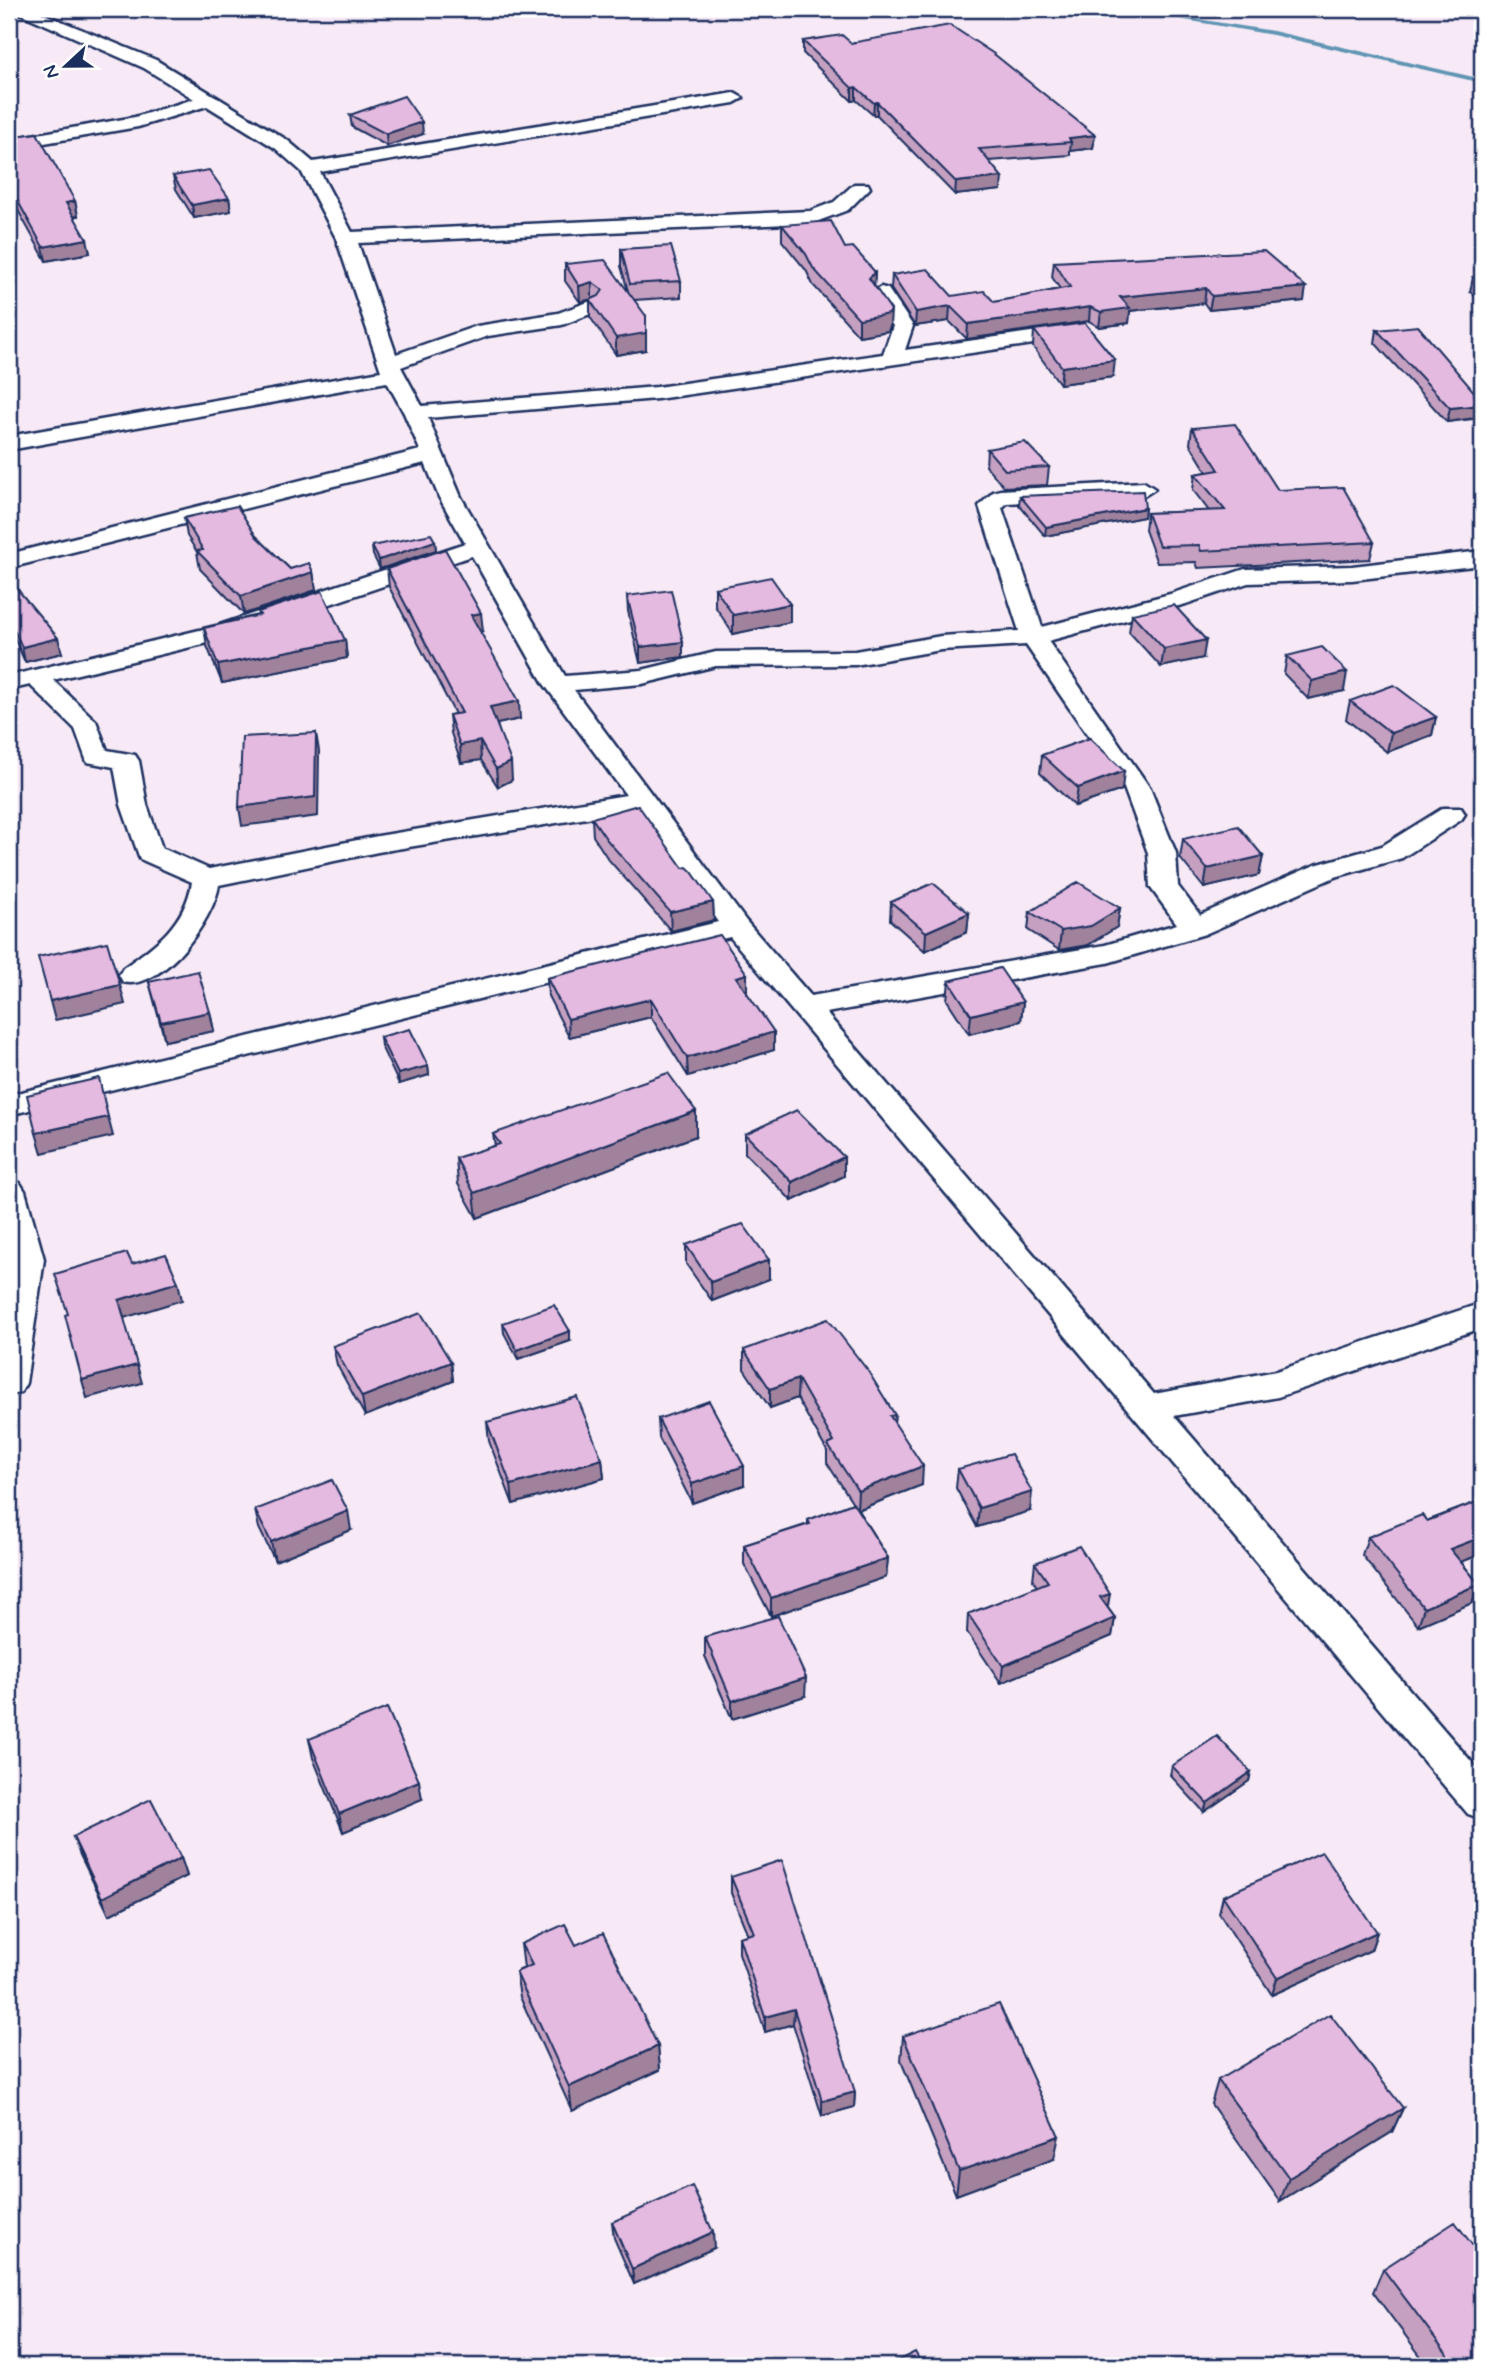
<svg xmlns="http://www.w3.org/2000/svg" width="1491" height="2375" font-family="Mynerve,sans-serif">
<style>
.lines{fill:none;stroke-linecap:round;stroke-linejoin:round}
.stream{fill:#5f94b3;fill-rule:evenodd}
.street-casing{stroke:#1b2f5e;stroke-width:5}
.street{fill:#fff;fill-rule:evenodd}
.wall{fill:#c5a0c1;stroke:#1b2f5e;stroke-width:2}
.shaded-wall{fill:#a0829d;stroke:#1b2f5e;stroke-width:2}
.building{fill:#e5bae0;stroke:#1b2f5e;stroke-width:2}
</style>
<rect width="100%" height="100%" fill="#f7eaf6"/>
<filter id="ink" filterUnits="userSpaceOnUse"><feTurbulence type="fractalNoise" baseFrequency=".0143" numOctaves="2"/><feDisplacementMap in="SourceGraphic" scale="14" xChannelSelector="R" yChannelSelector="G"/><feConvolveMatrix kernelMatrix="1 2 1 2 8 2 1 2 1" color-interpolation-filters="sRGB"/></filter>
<g filter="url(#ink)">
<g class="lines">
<!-- stream -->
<path class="stream" d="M 1121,9 L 1134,9 L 1273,31 L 1482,79 L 1482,83 L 1273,35 Z"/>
<defs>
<path id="street" d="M 10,9 L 32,9 L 156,60 L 287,140 L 313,162 L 734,93 L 743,98 L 734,103 L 320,172 L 352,232 L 810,211 L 834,202 L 854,184 L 868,184 L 870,188 L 848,210 L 813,223 L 358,243 L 396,354 L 477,326 L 558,313 L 591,301 L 601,307 L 598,311 L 562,325 L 488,336 L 401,367 L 422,406 L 657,387 L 883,354 L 893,326 L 871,293 L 881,287 L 888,289 L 913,326 L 905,350 L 1074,326 L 1084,332 L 1074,338 L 657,399 L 428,418 L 461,497 L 565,676 L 642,670 L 716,652 L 855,651 L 941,636 L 1019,631 L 979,506 L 993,492 L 1001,490 L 1144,482 L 1155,489 L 1144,496 L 1007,503 L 1002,508 L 1042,627 L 1170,594 L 1245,569 L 1352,566 L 1482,551 L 1482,565 L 1352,580 L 1248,583 L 1186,604 L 1048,641 L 1150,788 L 1176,853 L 1178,886 L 1200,915 L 1315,865 L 1382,846 L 1443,808 L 1461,808 L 1465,814 L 1461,820 L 1402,858 L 1335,877 L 1205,934 L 1107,963 L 826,1013 L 1154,1394 L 1276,1371 L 1482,1303 L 1482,1328 L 1278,1397 L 1174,1416 L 1482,1774 L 1482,1819 L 1468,1814 L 730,937 L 9,1115 L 9,1095 L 718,922 L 636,810 L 378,852 L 219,885 C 214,919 162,992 123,982 L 119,975 L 123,968 C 156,945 185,924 192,882 L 140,859 L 121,805 L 114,767 L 87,762 L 75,729 L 30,685 L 9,690 L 9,676 L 216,626 L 465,543 L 439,497 L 425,463 L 9,568 L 9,554 L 420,450 L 404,413 L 387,382 L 9,450 L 9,436 L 381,371 L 336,238 L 301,171 L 275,148 L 207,106 L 138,127 L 9,149 L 9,139 L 135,117 L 194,99 L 144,68 ZM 472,556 L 544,684 L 626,795 L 378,836 L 209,869 L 162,848 L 147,805 L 139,761 L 135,755 L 107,750 L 96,721 L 53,680 L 233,637 ZM 1026,645 L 1124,788 L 1148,853 L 1150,887 L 1177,924 L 1105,945 L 811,996 L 746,921 L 574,690 L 642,684 L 716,666 L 855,665 L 941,650 Z
M 9,1180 L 20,1183 L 25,1191 L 44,1259 L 26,1383 L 21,1392 L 9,1396 L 9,1278 C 14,1247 8,1212 9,1180 Z"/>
</defs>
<!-- street casing -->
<use href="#street" class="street-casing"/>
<!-- street -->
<use href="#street" class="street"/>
</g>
<!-- wall -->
<path class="wall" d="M 803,41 L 851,43 L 1095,135 L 1093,148 L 1070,151 L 1070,155 L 989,161 L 1001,190 L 955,195 L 877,115 L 873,115 L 856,100 L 852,101 L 803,53 Z
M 350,115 L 423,134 L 387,146 L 352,127 Z
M 9,137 L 75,201 L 78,216 L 74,216 L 90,253 L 46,261 L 9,194 Z
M 173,176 L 229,198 L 231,211 L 194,218 L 176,189 Z
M 782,225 L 845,248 L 875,272 L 874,285 L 890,326 L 888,331 L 859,336 L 813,285 L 806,270 L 782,241 Z
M 621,249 L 681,281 L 681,297 L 634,300 L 646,350 L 616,355 L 590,317 L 590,300 L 593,299 L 580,302 L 565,281 L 565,264 L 628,291 L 621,266 Z
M 1054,262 L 1304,301 L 1209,310 L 1204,303 L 1130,311 L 1129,323 L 1099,327 L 1089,321 L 967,339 L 949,321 L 915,326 L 891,289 L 892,275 L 952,296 L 994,302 L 1060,289 L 1052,277 Z
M 1482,276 L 1482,301 L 1470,292 L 1473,277 Z
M 1034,330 L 1113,377 L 1060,384 L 1033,347 Z
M 1377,330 L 1482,418 L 1447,422 L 1375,343 Z
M 1192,428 L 1278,490 L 1374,542 L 1370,559 L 1198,568 L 1196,562 L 1157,563 L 1145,530 L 1147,513 L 1209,511 L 1193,490 L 1195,474 L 1207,472 L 1190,444 Z
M 987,449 L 1049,467 L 1047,485 L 1004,487 L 986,466 Z
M 1020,496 L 1145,508 L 1144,517 L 1045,536 L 1019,505 Z
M 184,518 L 256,536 L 290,569 L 313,572 L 316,590 L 244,614 L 200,569 L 197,552 L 187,536 Z
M 435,541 L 436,550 L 380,569 L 373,555 L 372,546 Z
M 387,569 L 483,631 L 480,632 L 520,719 L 497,724 L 512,780 L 498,787 L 481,760 L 461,763 L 451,733 L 449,715 L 455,714 L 389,587 Z
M 9,579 L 62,653 L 25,662 L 9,626 Z
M 715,588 L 790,604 L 790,622 L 733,634 L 715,606 Z
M 627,596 L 683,657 L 640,663 L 628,611 Z
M 258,612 L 345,640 L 347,658 L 222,683 L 207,646 L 204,628 L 258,615 Z
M 1132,614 L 1203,658 L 1161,667 L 1129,632 Z
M 1287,656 L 1344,691 L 1308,699 L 1284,674 Z
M 1350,701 L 1436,717 L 1432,735 L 1387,752 L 1346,719 Z
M 1042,755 L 1122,790 L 1075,806 L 1040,773 Z
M 592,818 L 713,902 L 714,920 L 671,931 L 608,859 L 593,836 Z
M 1183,839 L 1263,856 L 1259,875 L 1204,888 L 1180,858 Z
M 891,902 L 969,913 L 967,932 L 925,951 L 890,920 Z
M 1120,908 L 1117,927 L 1088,945 L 1059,950 L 1028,930 L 1030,912 Z
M 747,974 L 746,992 L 774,1050 L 688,1076 L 651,1017 L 569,1037 L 548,996 L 547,978 Z
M 949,981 L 1023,1002 L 1021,1021 L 969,1034 L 947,1000 Z
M 149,982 L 210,1012 L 214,1031 L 165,1041 Z
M 380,1037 L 428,1066 L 429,1075 L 399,1084 L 381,1046 Z
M 493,1134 L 696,1136 L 477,1218 L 458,1184 L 456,1158 L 495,1146 Z
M 745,1134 L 844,1157 L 844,1176 L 792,1201 L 745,1153 Z
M 686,1245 L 769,1279 L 712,1301 L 686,1264 Z
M 503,1323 L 570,1341 L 518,1359 L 504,1333 Z
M 333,1346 L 451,1362 L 453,1381 L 365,1416 L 337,1365 Z
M 744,1350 L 895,1415 L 894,1423 L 922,1485 L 858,1510 L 888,1558 L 886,1577 L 771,1616 L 744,1564 L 744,1545 L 808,1524 L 808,1520 L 853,1503 L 827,1463 L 827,1451 L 797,1398 L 770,1408 L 744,1369 Z
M 658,1419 L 744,1485 L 692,1503 L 659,1438 Z
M 487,1422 L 602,1459 L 604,1478 L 513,1504 L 489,1441 Z
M 958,1469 L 1030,1511 L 977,1527 L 956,1488 Z
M 1482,1500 L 1482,1554 L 1461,1562 L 1479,1584 L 1472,1603 L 1418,1626 L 1362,1555 L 1368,1537 L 1427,1521 Z
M 255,1510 L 351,1530 L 275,1561 L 259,1528 Z
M 1035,1563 L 1108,1608 L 1115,1618 L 1112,1636 L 1001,1683 L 967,1632 L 968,1614 L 1037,1587 L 1033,1580 Z
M 705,1637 L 805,1696 L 732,1719 L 705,1656 Z
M 309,1739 L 422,1799 L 343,1832 L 313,1758 Z
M 1172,1766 L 1251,1772 L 1249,1781 L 1204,1812 L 1170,1775 Z
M 73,1837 L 181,1858 L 187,1876 L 109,1915 L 80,1855 Z
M 731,1877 L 855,2092 L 854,2107 L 822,2116 L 793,2024 L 765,2032 L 739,1953 L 739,1937 L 748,1935 L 731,1893 Z
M 1223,1896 L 1377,1932 L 1371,1950 L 1272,1995 L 1219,1913 Z
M 521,1944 L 576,1945 L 658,2046 L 660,2070 L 572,2111 L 520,1997 L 516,1972 L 524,1968 Z
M 903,2036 L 1054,2159 L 956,2195 L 901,2061 Z
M 1218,2080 L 1403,2108 L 1392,2132 L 1280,2201 L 1211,2104 Z
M 612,2222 L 714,2248 L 634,2284 L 614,2238 Z
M 1383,2269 L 1482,2366 L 1428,2366 L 1373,2292 Z"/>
<!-- shaded-wall -->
<path class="shaded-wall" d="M 856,87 L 856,100 L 852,101 L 852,88 Z
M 877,102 L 877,115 L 873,115 L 874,103 Z
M 422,122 L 423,134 L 387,146 L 386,134 Z
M 1095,135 L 1093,148 L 1070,151 L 1071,142 L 1069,138 Z
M 1002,177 L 1001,190 L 955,195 L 956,182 Z
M 229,198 L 231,211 L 194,218 L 192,205 Z
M 75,201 L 78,216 L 69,217 L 66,203 Z
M 87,239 L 90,253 L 46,261 L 43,247 Z
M 875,272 L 874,288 L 869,278 Z
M 592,282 L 592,299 L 580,302 L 579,286 Z
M 1306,287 L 1304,301 L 1209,310 L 1212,296 Z
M 1206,288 L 1204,303 L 1130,311 L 1129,323 L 1099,327 L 1101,312 L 1120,297 Z
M 950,306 L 949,321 L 915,326 L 916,312 Z
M 1090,307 L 1089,321 L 967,339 L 968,324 Z
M 891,310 L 890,326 L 888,331 L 859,336 L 859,319 Z
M 646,316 L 646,350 L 616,355 L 616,338 Z
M 1115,360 L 1113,377 L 1060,384 L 1062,367 Z
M 1482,405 L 1482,417 L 1447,422 L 1450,408 Z
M 1145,508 L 1144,517 L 1045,536 L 1046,527 Z
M 435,541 L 436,550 L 380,569 L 379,560 Z
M 313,572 L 316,590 L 244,614 L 241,596 Z
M 790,604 L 790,622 L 733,634 L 733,615 Z
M 481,613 L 483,631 L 473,633 L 471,615 Z
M 58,638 L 62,653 L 25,662 L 22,647 Z
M 345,640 L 347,658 L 222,683 L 218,665 Z
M 1206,640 L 1203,658 L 1161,667 L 1164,649 Z
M 683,642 L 683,657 L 640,663 L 640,647 Z
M 1347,672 L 1344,691 L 1308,699 L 1312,681 Z
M 519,701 L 520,719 L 492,725 L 490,707 Z
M 1436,717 L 1432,735 L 1387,752 L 1391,733 Z
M 316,733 L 319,751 L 318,816 L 242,826 L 239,807 Z
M 480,741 L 481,760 L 461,763 L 460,745 Z
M 511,762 L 512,780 L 498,787 L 496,769 Z
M 1124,771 L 1122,790 L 1075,806 L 1078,788 Z
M 1263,856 L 1259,875 L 1204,888 L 1207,869 Z
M 713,902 L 714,920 L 671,931 L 670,912 Z
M 1120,908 L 1117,927 L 1088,945 L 1059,950 L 1061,931 Z
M 969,913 L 967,932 L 925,951 L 926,932 Z
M 747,974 L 747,992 L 736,995 L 736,977 Z
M 120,985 L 125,1004 L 55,1020 L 50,1001 Z
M 651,999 L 651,1017 L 569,1037 L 568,1019 Z
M 1023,1002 L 1021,1021 L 969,1034 L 971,1015 Z
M 210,1012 L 214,1031 L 165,1041 L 161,1022 Z
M 774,1032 L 774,1050 L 688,1076 L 687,1058 Z
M 428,1066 L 429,1075 L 399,1084 L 398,1074 Z
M 696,1111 L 696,1136 L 477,1218 L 474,1193 Z
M 108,1117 L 113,1136 L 42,1153 L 36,1133 Z
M 844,1157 L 844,1176 L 792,1201 L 792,1182 Z
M 769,1260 L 769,1279 L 712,1301 L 711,1282 Z
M 178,1282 L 182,1300 L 124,1318 L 119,1300 Z
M 570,1331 L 570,1341 L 518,1359 L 517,1350 Z
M 451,1362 L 453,1381 L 365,1416 L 362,1397 Z
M 137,1365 L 142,1383 L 87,1398 L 82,1380 Z
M 798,1379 L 797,1398 L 770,1408 L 770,1389 Z
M 602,1459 L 604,1478 L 513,1504 L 511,1485 Z
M 744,1466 L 744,1485 L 692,1503 L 692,1484 Z
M 923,1466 L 922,1485 L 857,1510 L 858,1491 Z
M 1032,1492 L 1030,1511 L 977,1527 L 979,1508 Z
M 348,1511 L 351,1530 L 275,1561 L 271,1542 Z
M 1482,1537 L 1482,1554 L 1444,1568 L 1450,1549 Z
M 888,1558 L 886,1577 L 771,1616 L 771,1598 Z
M 1479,1584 L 1472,1603 L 1418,1626 L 1424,1608 Z
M 1110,1594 L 1107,1611 L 1100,1597 Z
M 1115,1618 L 1112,1636 L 1001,1683 L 1003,1666 Z
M 806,1678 L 805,1696 L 732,1719 L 732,1701 Z
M 1251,1772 L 1249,1781 L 1204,1812 L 1207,1803 Z
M 419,1781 L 422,1799 L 343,1832 L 339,1814 Z
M 181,1858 L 187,1876 L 109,1915 L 102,1898 Z
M 1377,1932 L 1371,1950 L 1272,1995 L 1277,1978 Z
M 794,2009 L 793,2024 L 765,2032 L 765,2017 Z
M 658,2046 L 660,2070 L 572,2111 L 569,2087 Z
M 855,2092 L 854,2107 L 822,2116 L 822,2101 Z
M 1403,2108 L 1392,2132 L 1280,2201 L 1289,2178 Z
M 1059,2136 L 1054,2159 L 956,2195 L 959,2171 Z
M 713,2232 L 714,2248 L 634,2284 L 632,2269 Z"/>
<!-- building -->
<path class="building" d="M 950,25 L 994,54 L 1095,135 L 1069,138 L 1071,142 L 979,149 L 1002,177 L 956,182 L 877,102 L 874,103 L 856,87 L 852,88 L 803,41 L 842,35 L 851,43 Z
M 404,96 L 422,122 L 386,134 L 350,115 Z
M 37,133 L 75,201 L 66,203 L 87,239 L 43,247 L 9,185 L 9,137 Z
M 209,170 L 229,198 L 192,205 L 173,176 Z
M 831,221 L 845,248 L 853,247 L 875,272 L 869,278 L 891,310 L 889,314 L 859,319 L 813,268 L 806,254 L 782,225 Z
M 671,246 L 681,281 L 630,284 L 621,249 Z
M 1264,251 L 1306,287 L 1212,296 L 1206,288 L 1120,297 L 1130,308 L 1101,312 L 1090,307 L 968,324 L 950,306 L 916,312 L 892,275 L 928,269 L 952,296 L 984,291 L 994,302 L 1070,287 L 1054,262 Z
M 605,260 L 646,316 L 646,333 L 616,338 L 590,300 L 599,296 L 603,290 L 592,282 L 579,286 L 565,264 Z
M 1482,276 L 1482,284 L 1473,277 Z
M 1085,323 L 1115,360 L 1062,367 L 1034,330 Z
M 1418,326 L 1482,401 L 1482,405 L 1450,408 L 1377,330 Z
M 1235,424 L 1278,490 L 1343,487 L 1374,542 L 1201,551 L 1199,545 L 1159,546 L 1147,513 L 1225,510 L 1195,474 L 1219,470 L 1192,428 Z
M 1025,442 L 1049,467 L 1005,470 L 987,449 Z
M 1143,491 L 1145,508 L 1046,527 L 1020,496 Z
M 237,506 L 256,536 L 290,569 L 309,563 L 313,572 L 241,596 L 197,551 L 203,550 L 184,518 Z
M 431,534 L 435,541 L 379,560 L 372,546 Z
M 445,549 L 481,613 L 471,615 L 519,701 L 490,707 L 511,762 L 496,769 L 480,741 L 460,745 L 449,715 L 462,713 L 387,569 Z
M 771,577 L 790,604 L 733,615 L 715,588 Z
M 9,579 L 58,638 L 22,647 L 9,619 Z
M 671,590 L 683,642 L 640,647 L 627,596 Z
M 322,591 L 345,640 L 218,665 L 204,628 L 260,615 L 258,612 Z
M 1174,605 L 1206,640 L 1164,649 L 1132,614 Z
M 1322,647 L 1347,672 L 1312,681 L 1287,656 Z
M 1394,685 L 1436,717 L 1391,733 L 1350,701 Z
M 316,733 L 315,797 L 239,807 L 242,737 Z
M 1090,738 L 1124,771 L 1078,788 L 1042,755 Z
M 638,805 L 683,868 L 687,867 L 692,872 L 713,902 L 670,912 L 607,840 L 592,818 Z
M 1238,826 L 1263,856 L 1207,869 L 1183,839 Z
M 1078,882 L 1120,908 L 1091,926 L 1061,931 L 1030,912 Z
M 933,883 L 969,913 L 926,932 L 891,902 Z
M 720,935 L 747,974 L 736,977 L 774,1032 L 687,1058 L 651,999 L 568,1019 L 547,978 Z
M 107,942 L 120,985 L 50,1001 L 38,957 Z
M 1000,968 L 1023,1002 L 971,1015 L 949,981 Z
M 198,971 L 210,1012 L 161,1022 L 149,982 Z
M 410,1029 L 428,1066 L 398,1074 L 380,1037 Z
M 668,1073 L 696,1111 L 474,1193 L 456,1158 L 500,1144 L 493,1134 Z
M 99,1078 L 108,1117 L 36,1133 L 27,1095 Z
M 797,1110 L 844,1157 L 792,1182 L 745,1134 Z
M 743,1224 L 769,1260 L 711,1282 L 686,1245 Z
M 127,1253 L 132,1264 L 166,1254 L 178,1282 L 119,1300 L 137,1365 L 82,1380 L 65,1315 L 68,1314 L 55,1274 Z
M 554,1305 L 570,1331 L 517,1350 L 503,1323 Z
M 421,1313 L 451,1362 L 362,1397 L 333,1346 Z
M 828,1319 L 868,1371 L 895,1415 L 890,1416 L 923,1466 L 858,1491 L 828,1445 L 834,1442 L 798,1379 L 770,1389 L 744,1350 Z
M 577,1397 L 602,1459 L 511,1485 L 487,1422 Z
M 709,1401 L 744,1466 L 692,1484 L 658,1419 Z
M 1011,1454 L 1032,1492 L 979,1508 L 958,1469 Z
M 332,1480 L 348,1511 L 271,1542 L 255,1510 Z
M 1482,1500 L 1482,1537 L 1450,1549 L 1479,1584 L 1424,1608 L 1368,1537 L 1422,1515 L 1427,1521 Z
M 853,1503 L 888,1558 L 771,1598 L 744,1545 L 810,1524 L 808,1520 Z
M 1079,1546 L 1110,1594 L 1100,1597 L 1115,1618 L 1003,1666 L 968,1614 L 1048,1582 L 1035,1563 Z
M 778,1616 L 806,1678 L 732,1701 L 705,1637 Z
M 387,1708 L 419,1781 L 339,1814 L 309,1739 Z
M 1217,1736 L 1251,1772 L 1207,1803 L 1172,1766 Z
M 151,1799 L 181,1858 L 102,1898 L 73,1837 Z
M 1322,1852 L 1377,1932 L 1277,1978 L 1223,1896 Z
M 782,1860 L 855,2092 L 822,2101 L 794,2009 L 765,2017 L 739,1937 L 754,1933 L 731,1877 Z
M 565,1924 L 576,1945 L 603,1933 L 658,2046 L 569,2087 L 516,1972 L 532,1965 L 521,1944 Z
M 999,2004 L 1059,2136 L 959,2171 L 903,2036 Z
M 1330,2014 L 1403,2108 L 1289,2178 L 1218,2080 Z
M 692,2186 L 713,2232 L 632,2269 L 612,2222 Z
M 1455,2222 L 1482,2258 L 1482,2366 L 1456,2366 L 1383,2269 Z
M 915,2352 L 923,2366 L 887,2366 Z"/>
</g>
<!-- margin -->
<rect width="1491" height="2375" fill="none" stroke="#fff" stroke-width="35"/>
<rect x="18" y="18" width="1456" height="2340" fill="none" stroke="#1b2f5e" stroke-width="2.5" filter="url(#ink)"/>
<!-- north arrow -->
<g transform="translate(66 66) rotate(248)" stroke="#ffffff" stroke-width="5" paint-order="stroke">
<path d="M0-5L12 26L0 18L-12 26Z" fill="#1b2f5e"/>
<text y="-10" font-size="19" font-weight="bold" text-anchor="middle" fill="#1b2f5e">N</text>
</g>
</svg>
